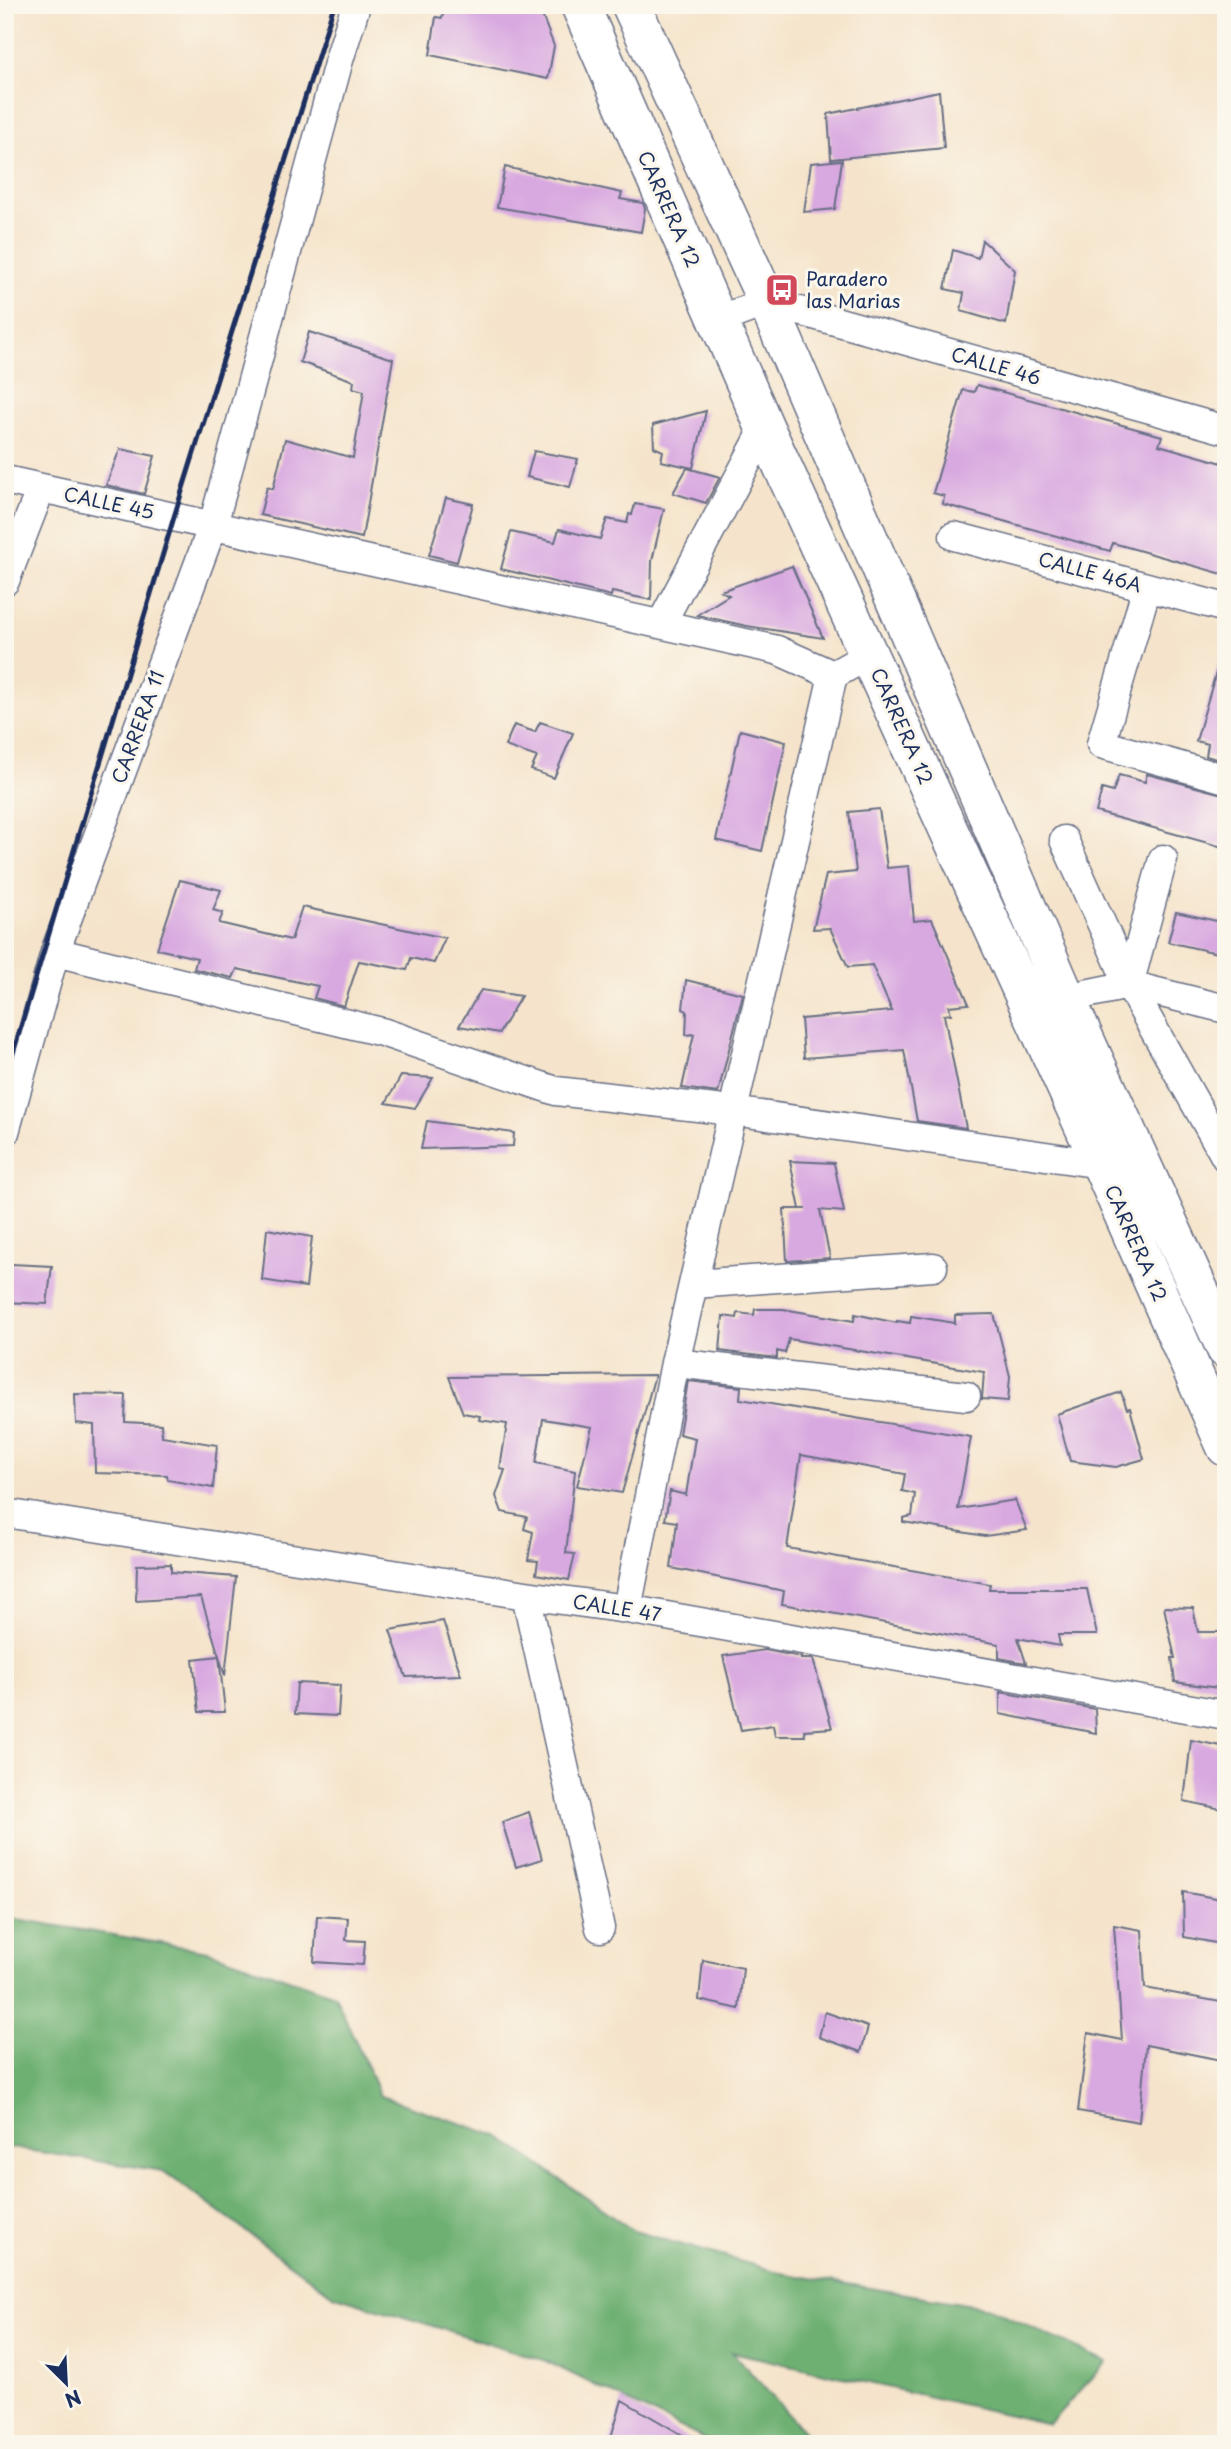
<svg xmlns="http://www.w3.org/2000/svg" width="1231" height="2449" font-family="'Playpen Sans',sans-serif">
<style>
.forest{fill:#6eb072;stroke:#447068;stroke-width:2}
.building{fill:#d8a8e0}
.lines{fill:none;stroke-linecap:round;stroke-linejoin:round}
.street-casing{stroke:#676e84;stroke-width:31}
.primary-casing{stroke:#676e84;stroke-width:41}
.street{stroke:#fff;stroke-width:28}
.primary{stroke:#fff;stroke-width:38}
.rail{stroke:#1b2f5e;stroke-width:5}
.labels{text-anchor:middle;stroke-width:6;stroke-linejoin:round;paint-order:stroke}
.street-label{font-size:19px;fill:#1b2f5e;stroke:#fbf7ec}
.poi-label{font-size:19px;fill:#1b2f5e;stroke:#fbf7ec;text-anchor:start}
</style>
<rect width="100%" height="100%" fill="#fbf7ec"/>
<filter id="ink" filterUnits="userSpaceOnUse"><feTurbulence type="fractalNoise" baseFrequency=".0143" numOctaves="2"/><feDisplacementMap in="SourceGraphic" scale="14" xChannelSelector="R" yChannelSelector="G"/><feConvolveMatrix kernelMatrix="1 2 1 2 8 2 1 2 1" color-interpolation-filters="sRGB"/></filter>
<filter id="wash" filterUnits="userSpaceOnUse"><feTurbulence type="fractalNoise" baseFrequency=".00686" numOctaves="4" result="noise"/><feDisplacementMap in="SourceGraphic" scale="28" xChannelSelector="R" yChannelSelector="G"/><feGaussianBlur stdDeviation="1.57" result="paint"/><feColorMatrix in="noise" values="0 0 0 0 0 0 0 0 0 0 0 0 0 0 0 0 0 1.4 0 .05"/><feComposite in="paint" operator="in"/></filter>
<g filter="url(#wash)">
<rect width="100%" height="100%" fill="#f5e4cb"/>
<!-- forest -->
<path class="forest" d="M 5,1917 L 208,1951 L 335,1995 L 380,2096 L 498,2136 L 634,2231 L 781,2273 L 990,2308 L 1107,2362 L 1049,2424 L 732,2352 L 815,2444 L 714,2444 L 546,2361 L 333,2295 L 163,2171 L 5,2147 Z"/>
<g id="blocks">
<!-- building -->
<path class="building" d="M 445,5 L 538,5 L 554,46 L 548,79 L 430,55 L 436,17 L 442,18 Z
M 939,91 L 944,148 L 831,159 L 828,114 Z
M 842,160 L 835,209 L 804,212 L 811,163 Z
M 505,167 L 622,193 L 620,199 L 643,203 L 645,209 L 641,232 L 497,207 Z
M 982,240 L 1015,270 L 1006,324 L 961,311 L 964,293 L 945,289 L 953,250 L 978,258 Z
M 309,332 L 393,359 L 362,538 L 260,515 L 267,487 L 273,489 L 285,439 L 353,458 L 364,391 L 353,388 L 354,381 L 300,362 Z
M 977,385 L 1162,436 L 1159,445 L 1226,464 L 1226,575 L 1113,543 L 1110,551 L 943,504 L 944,496 L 933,493 L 963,390 L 974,392 Z
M 706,411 L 693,468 L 661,461 L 663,451 L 654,447 L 653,425 Z
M 120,449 L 155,456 L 144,494 L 106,485 Z
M 534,451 L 578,459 L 570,487 L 527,477 Z
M 687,468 L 720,477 L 706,503 L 673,493 Z
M 446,498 L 473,504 L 457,562 L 429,555 Z
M 635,504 L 664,509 L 652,561 L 651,600 L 612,592 L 611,596 L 501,569 L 511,532 L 555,542 L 559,529 L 600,539 L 607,519 L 627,523 L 629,514 L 632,515 Z
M 792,566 L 823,638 L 747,626 L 697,615 L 729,595 L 721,591 Z
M 1219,662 L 1226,663 L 1226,762 L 1206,756 L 1208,744 L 1196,741 Z
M 540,722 L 573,733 L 554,778 L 531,770 L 537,757 L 505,746 L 514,725 L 535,732 Z
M 740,730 L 786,742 L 762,851 L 716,840 Z
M 1147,774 L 1226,795 L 1226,848 L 1096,812 L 1102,789 L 1113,792 L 1119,775 L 1145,782 Z
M 879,809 L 887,868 L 909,866 L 914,921 L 932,919 L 969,1004 L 949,1006 L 951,1014 L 944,1015 L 966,1128 L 917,1121 L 904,1050 L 804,1058 L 801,1019 L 892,1011 L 872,965 L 848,967 L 830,928 L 813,929 L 826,875 L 856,872 L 849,812 Z
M 180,880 L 221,890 L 213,910 L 223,913 L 219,923 L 291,940 L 302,907 L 445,938 L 434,963 L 411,958 L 407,970 L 359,961 L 344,1006 L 314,998 L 318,986 L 237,969 L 233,978 L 194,969 L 197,958 L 157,949 Z
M 1176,912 L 1226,923 L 1226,955 L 1168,942 Z
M 686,980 L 743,994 L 718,1093 L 682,1088 L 694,1034 L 686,1035 L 687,1011 L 683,1009 Z
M 481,990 L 521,996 L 499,1033 L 459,1026 Z
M 401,1076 L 433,1078 L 415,1108 L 386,1103 Z
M 427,1121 L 514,1133 L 513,1146 L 421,1149 Z
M 790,1161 L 834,1163 L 844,1212 L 820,1210 L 830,1258 L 787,1261 L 784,1209 L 806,1209 L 800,1209 Z
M 267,1229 L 312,1237 L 306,1287 L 262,1280 Z
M 11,1264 L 52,1266 L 47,1304 L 5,1302 Z
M 755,1309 L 783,1309 L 854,1321 L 855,1314 L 897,1323 L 897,1321 L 910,1323 L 911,1316 L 955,1323 L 955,1315 L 994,1314 L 1010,1376 L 1008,1401 L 982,1399 L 984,1372 L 789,1339 L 785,1353 L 777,1351 L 777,1358 L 720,1351 L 723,1316 L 737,1318 L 738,1313 L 754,1315 Z
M 655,1375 L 622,1493 L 577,1486 L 592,1427 L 543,1419 L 536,1463 L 575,1471 L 566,1553 L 575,1554 L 569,1580 L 536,1574 L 538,1561 L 528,1560 L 533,1532 L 524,1529 L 527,1517 L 502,1512 L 496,1496 L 505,1470 L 500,1469 L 507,1424 L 479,1420 L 480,1416 L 463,1413 L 449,1377 Z
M 688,1381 L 741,1387 L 740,1399 L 971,1437 L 958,1509 L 1015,1500 L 1027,1530 L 985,1536 L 903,1522 L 903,1518 L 912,1516 L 915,1494 L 902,1491 L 905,1474 L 801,1455 L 787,1548 L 990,1584 L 989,1589 L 1087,1589 L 1097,1635 L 1058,1635 L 1060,1646 L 1018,1638 L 1026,1663 L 999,1658 L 999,1644 L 782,1604 L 784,1591 L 671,1568 L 677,1522 L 665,1520 L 670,1491 L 686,1495 L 695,1438 L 679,1434 Z
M 1121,1392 L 1127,1409 L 1130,1408 L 1144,1459 L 1116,1467 L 1070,1461 L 1057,1414 Z
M 75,1394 L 126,1395 L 125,1422 L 161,1424 L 162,1436 L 217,1445 L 213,1488 L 168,1480 L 167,1475 L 95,1473 L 94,1425 L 76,1423 Z
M 171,1564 L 171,1572 L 236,1577 L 225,1676 L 201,1597 L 136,1601 L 137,1565 Z
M 1164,1607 L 1193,1608 L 1198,1632 L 1226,1632 L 1226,1689 L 1175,1682 L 1172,1658 L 1175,1658 Z
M 443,1621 L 461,1675 L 406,1677 L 390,1630 Z
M 765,1650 L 801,1657 L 801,1659 L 813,1659 L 832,1728 L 804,1730 L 805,1736 L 775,1736 L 773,1725 L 741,1730 L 723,1656 Z
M 219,1656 L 225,1712 L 199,1712 L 193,1659 Z
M 297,1683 L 340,1685 L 338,1716 L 295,1714 Z
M 1000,1692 L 1095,1709 L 1096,1733 L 1000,1714 Z
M 1191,1740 L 1226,1747 L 1226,1810 L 1184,1801 Z
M 529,1812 L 542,1859 L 516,1867 L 502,1822 Z
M 1183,1892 L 1226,1900 L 1226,1945 L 1184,1937 Z
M 317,1916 L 348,1918 L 346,1940 L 365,1941 L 363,1965 L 314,1962 Z
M 1114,1925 L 1142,1930 L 1145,1988 L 1226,2003 L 1226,2061 L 1146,2045 L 1139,2122 L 1078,2111 L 1088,2033 L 1122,2040 Z
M 703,1960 L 743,1968 L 739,2009 L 699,2000 Z
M 825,2012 L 868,2027 L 861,2052 L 819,2037 Z
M 622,2400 L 698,2444 L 609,2444 Z"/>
</g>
</g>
<g filter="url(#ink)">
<use href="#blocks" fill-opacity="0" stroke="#676e84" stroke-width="2"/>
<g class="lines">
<defs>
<path id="street" d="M 718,320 L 767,302 L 1226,430
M 5,480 L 777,650 L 833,675
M 954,536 L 1226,608
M 5,581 L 41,488
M 1147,587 L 1101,744 L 1226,779
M 661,624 L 765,428
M 1064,840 L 1129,985 L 1226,1158
M 55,952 L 382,1032 L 556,1091 L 733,1111 L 1101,1164
M 1129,985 L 1163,859
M 1066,998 L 1129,985 L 1226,1009
M 5,1132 L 55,952 L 213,525 L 339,60 L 356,5
M 694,1284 L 933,1267
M 675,1363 L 966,1396
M 5,1513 L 526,1595 L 627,1609 L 1226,1715
M 526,1595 L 600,1928
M 627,1609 L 675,1363 L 833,675 L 869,655"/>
<path id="primary" d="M 580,5 L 765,428 L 1101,1164 L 1226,1447
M 631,5 L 767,302 L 1066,998 L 1226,1349"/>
</defs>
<!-- street casing -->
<use href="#street" class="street-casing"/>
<!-- primary casing -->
<use href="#primary" class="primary-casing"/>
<!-- street -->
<use href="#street" class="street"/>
<!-- primary -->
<use href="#primary" class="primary"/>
<!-- rail -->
<path class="rail" d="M 5,1080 L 174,517 L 334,5"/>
</g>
</g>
<!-- icons -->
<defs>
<symbol id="bus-square" viewBox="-11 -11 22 22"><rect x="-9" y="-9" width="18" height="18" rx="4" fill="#d1495b" stroke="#fbf7ec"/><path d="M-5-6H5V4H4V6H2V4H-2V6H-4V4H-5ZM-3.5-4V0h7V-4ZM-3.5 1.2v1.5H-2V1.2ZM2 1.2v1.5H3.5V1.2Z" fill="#fff"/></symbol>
</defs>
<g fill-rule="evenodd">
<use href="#bus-square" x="763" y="271" width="38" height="38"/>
</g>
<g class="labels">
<!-- street labels -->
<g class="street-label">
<text transform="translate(669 209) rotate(66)" y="7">CARRERA 12</text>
<text transform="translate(996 366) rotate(16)" y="7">CALLE 46</text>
<text transform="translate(109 503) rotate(12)" y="7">CALLE 45</text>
<text transform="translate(1090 572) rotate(15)" y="7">CALLE 46A</text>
<text transform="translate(902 726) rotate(66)" y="7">CARRERA 12</text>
<text transform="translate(138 727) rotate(-70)" y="7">CARRERA 11</text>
<text transform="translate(1136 1243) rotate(66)" y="7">CARRERA 12</text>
<text transform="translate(617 1608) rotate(9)" y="7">CALLE 47</text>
</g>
<!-- poi labels -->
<g class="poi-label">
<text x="806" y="286">Paradero<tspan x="806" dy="22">las Marias</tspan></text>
</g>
</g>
<!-- margin -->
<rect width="1231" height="2449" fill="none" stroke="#fbf7ec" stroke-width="28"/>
<!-- north arrow -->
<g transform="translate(66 2383) rotate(156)" stroke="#fbf7ec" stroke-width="5" paint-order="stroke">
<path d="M0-5L12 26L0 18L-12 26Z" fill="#1b2f5e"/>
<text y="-10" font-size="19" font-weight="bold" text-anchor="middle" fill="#1b2f5e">N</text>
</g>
</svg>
